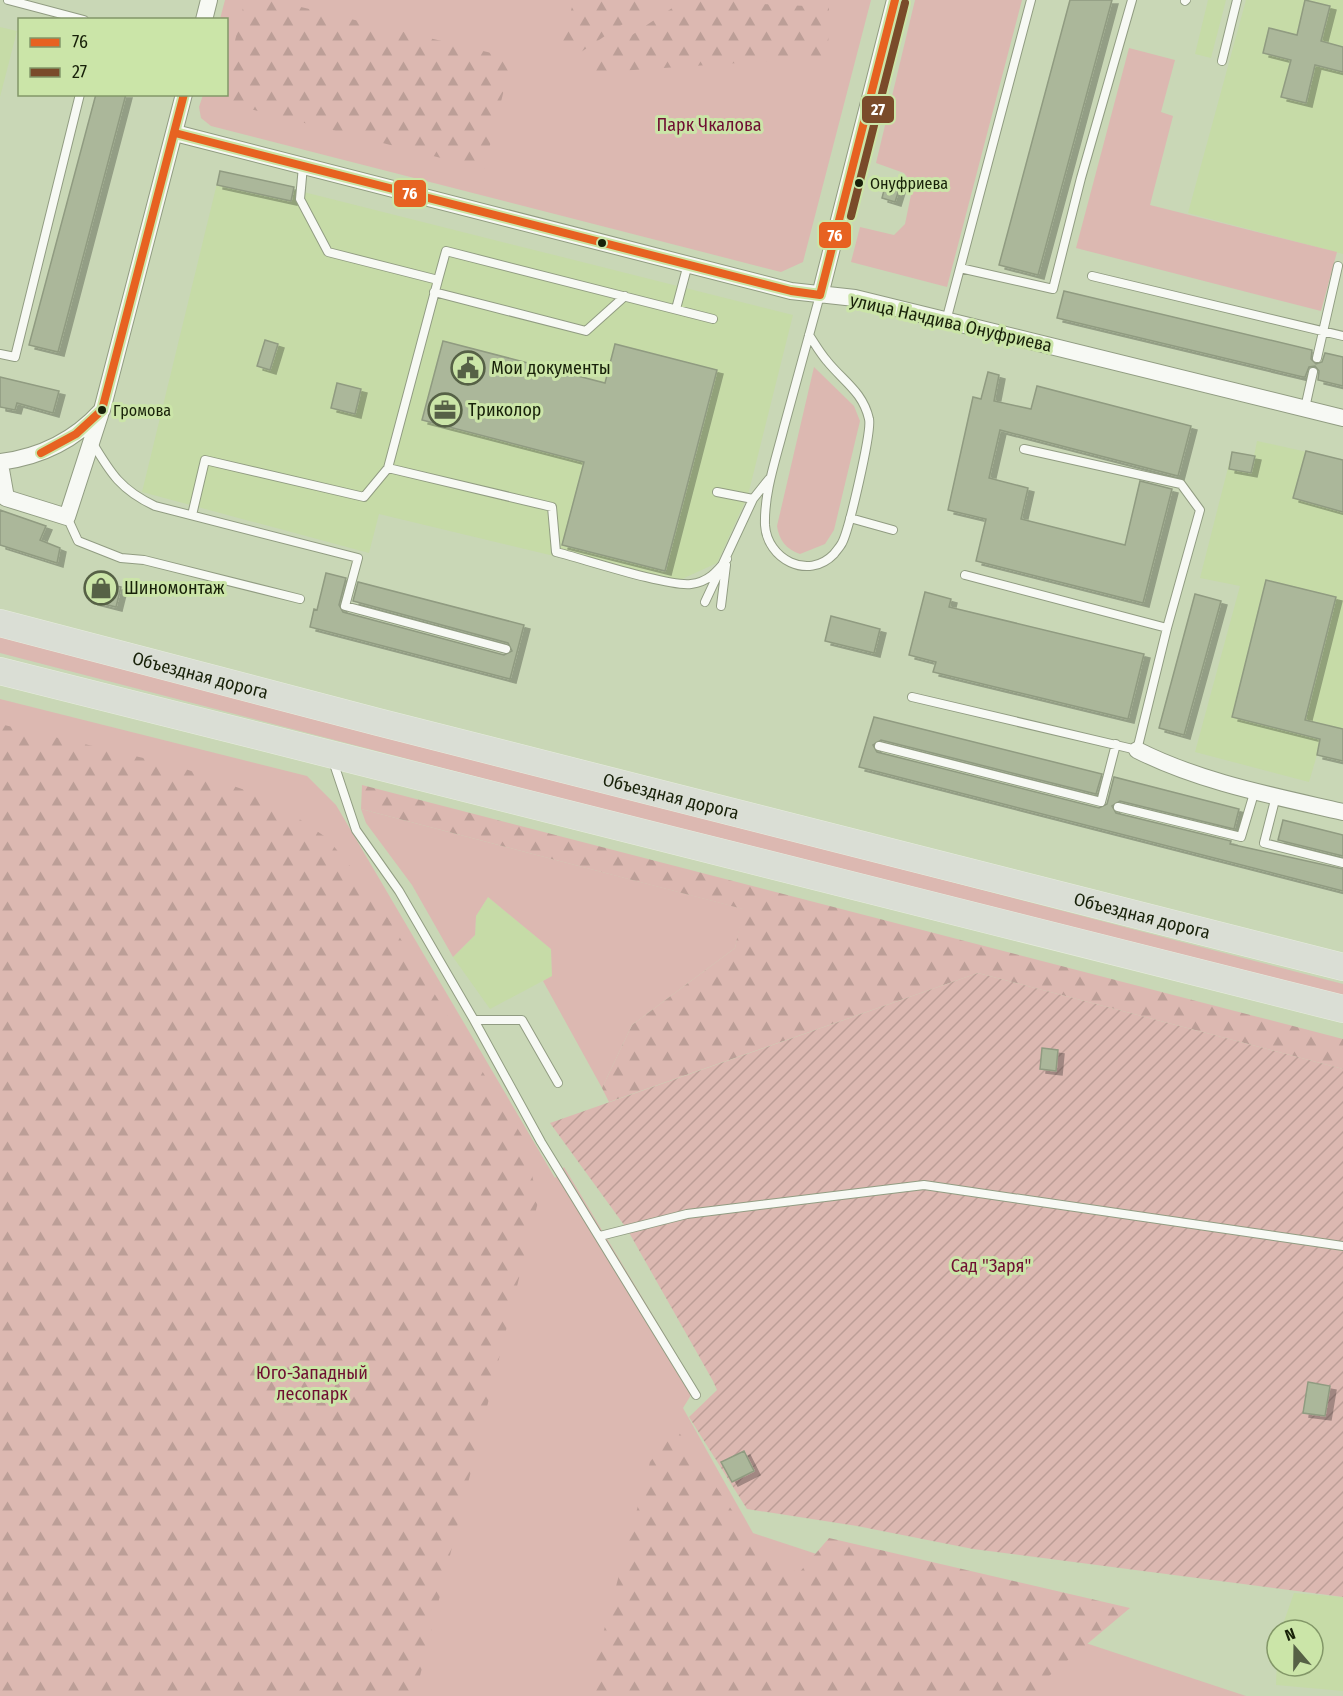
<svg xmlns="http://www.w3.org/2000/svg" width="1343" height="1696" font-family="'Fira Sans Condensed',sans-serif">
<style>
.built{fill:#c6dba7}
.green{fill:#dcb8b1}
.forest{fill:url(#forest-firs)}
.garden{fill:url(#garden-furrows)}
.building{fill:#abb79a;stroke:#909b81;stroke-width:1.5;filter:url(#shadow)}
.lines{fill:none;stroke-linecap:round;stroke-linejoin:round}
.lane-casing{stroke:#919c82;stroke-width:10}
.street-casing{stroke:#919c82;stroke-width:18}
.primary-casing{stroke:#e7edde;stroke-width:28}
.lane{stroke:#f7f9f4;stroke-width:8}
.street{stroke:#f7f9f4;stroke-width:16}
.primary{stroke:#daded5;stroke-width:27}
.bus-1-casing{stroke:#cbe5a8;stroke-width:12}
.bus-2-casing{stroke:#cbe5a8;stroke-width:12}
.bus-1{stroke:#e76221;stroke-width:8}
.bus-2{stroke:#7a4b2a;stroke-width:8}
.bus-dot{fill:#182109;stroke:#cbe5a8;stroke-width:2}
.labels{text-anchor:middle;stroke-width:6;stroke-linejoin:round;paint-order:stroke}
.bus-label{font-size:16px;fill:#182109;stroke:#cbe5a8;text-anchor:start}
.park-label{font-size:18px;fill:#6f0e31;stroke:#cbe5a8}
.street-label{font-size:18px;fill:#182109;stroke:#cbe5a8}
.poi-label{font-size:18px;fill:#182109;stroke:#cbe5a8;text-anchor:start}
.line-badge{stroke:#cbe5a8;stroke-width:2}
.badge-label{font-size:16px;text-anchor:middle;font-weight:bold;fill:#fff}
</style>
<defs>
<pattern id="forest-firs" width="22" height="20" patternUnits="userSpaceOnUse" patternTransform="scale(1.5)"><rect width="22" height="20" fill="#dcb8b1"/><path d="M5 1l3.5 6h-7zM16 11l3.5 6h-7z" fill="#bc9e97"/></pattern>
<pattern id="garden-furrows" width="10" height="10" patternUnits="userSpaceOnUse" patternTransform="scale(1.5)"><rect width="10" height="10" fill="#dcb8b1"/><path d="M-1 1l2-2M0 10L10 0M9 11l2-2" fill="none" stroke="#bc9e97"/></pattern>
<filter id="shadow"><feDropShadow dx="6" dy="4" stdDeviation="0" flood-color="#0004"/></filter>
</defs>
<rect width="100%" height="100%" fill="#c9d7b6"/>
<!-- built -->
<path class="built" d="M 1208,0 L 1226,0 L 1211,58 L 1195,54 Z
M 1246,0 L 1343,0 L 1343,254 L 1188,213 Z
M 0,27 L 17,31 L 0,97 Z
M 220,171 L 793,315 L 748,495 L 717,563 L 671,584 L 379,514 L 369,553 L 142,492 Z
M 1257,441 L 1343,460 L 1343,761 L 1317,755 L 1309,782 L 1195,752 L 1240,586 L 1200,578 L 1232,452 L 1254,456 Z
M 488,897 L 551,949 L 552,976 L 490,1009 L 453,957 L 475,935 L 476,916 Z
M 1294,1593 L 1343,1597 L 1343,1691 L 1276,1685 L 1277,1660 L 1277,1666 L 1313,1666 L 1313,1630 L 1281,1630 Z"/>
<!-- green -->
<path class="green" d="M 225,0 L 871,0 L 803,262 L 781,272 L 211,126 L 201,118 L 199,107 L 203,95 L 226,94 L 226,20 L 220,19 Z
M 915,0 L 1022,0 L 947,287 L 851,262 L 860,227 L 894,235 L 905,224 L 913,185 L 904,173 L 876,163 Z
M 1129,48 L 1175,60 L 1161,112 L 1173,116 L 1150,205 L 1337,252 L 1321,311 L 1076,248 Z
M 814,367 L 854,406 L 860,421 L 834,530 L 825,544 L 800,554 C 786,549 779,540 777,526 Z
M 0,634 L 1343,984 L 1343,1002 L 0,653 Z
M 0,699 L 307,776 L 336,805 L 555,1178 L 564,1167 L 696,1387 L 683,1408 L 753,1533 L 1246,1696 L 0,1696 Z
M 361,809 L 744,909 L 735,948 L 632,1025 L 602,1088 L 543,981 L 552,976 L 551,949 L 488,897 L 476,916 L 475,935 L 453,957 L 412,885 L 366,823 Z"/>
<!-- forest -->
<path class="forest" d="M 245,0 L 272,0 L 512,58 L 484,169 L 219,101 L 221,95 L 226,94 L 227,73 Z
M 574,0 L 659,0 L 554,70 Z
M 684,0 L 742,0 L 739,3 L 829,7 L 828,57 L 574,74 Z
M 0,724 L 177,766 L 270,799 L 327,838 L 373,894 L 524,1139 L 538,1202 L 415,1696 L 0,1696 Z
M 362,785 L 1343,1039 L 1343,1069 L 978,973 L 609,1102 L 602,1088 L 632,1025 L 735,948 L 743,909 L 361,809 Z
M 676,1428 L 742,1525 L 798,1574 L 829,1538 L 1130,1608 L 1049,1676 L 1060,1696 L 586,1696 L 650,1462 Z"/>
<!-- garden -->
<path class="garden" d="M 978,973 L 1343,1069 L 1343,1597 L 973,1549 L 857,1526 L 747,1509 L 689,1417 L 717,1390 L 713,1381 L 627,1229 L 550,1123 Z"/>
<!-- building -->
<path class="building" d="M 1070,0 L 1112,0 L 1038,275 L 999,265 Z
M 1305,0 L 1330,6 L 1321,41 L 1343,47 L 1343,72 L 1315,65 L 1306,103 L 1281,97 L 1291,60 L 1263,53 L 1269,28 L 1297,35 Z
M 96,94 L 126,94 L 58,352 L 29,345 Z
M 220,171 L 294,187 L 291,201 L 217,185 Z
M 887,179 L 901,183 L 895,202 L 882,198 Z
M 1064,291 L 1312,350 L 1311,359 L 1316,364 L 1322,362 L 1325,353 L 1343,357 L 1343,386 L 1318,380 L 1319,371 L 1315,366 L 1309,367 L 1305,377 L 1303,377 L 1057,318 Z
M 265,340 L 278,344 L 270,370 L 257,366 Z
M 443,341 L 605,383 L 615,344 L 717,370 L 665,571 L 562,545 L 584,462 L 422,420 Z
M 988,372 L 999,375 L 994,401 L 1031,409 L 1037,386 L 1191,426 L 1178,476 L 1000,430 L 989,478 L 1028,488 L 1021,519 L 1125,545 L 1140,481 L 1172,489 L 1143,603 L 976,561 L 986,519 L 948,510 L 973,397 L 981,399 Z
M 0,377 L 59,391 L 53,413 L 17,403 L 15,410 L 0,407 Z
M 337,383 L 361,389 L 355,414 L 331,408 Z
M 1306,451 L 1343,460 L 1343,512 L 1293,498 Z
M 1232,452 L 1255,456 L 1251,473 L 1229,469 Z
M 0,510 L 46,526 L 40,540 L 60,548 L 57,563 L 0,545 Z
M 326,573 L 346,578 L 339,605 L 343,612 L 504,655 L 512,651 L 508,643 L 353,601 L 358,582 L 524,625 L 510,679 L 310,627 L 314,609 L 317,610 Z
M 1266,580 L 1336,597 L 1305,720 L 1343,729 L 1343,761 L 1317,755 L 1320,739 L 1232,717 Z
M 98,581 L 121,587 L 116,607 L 92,601 Z
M 925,592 L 951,599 L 949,607 L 1144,654 L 1128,719 L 933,672 L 936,662 L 909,655 Z
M 1195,594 L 1221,601 L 1184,735 L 1159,728 Z
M 831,616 L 880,629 L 874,653 L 825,641 Z
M 874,717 L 1102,774 L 1096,794 L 881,740 L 873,745 L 877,752 L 1099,808 L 1107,804 L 1114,777 L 1239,809 L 1234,829 L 1120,801 L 1112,806 L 1116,813 L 1231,841 L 1230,844 L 1343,869 L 1343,891 L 859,767 Z
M 1283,820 L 1343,835 L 1343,856 L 1278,840 Z
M 1042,1048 L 1058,1050 L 1056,1071 L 1040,1069 Z
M 1308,1382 L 1330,1386 L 1325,1416 L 1303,1413 Z
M 744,1451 L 754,1471 L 732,1482 L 721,1462 Z"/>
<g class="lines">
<defs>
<path id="lane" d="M 8,0 L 84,20
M 1185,1 L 1186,0
M 1222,61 L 1237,0
M 960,268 L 1053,289 L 1081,178 L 1132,0
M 1092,276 L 1343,336
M 438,280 L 446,251 L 713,319
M 434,292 L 586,331 L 625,296
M 676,309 L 688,264
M 946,321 L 1031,0
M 809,335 C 815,344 820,353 827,361 C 843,381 863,392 869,419 C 872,431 849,530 842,543 C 840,547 836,551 834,554 C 808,581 767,559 765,525 C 764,492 776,459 784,427 C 796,383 808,339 820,295
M 0,354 L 15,357 L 80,94
M 1317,358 L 1338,266
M 1305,408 L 1313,372
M 92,442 C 111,474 121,490 155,506 L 358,558 L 345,606 L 506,649
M 388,468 L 552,507 L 556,552 C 584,559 668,587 691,584 C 708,582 717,572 727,559
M 717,492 L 753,499
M 192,515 L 205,460 L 364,497 L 388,468 L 438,280 L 328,252 L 300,199 L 303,166
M 67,517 L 78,541 L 121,558 L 144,560 L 300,599
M 850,518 L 893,530
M 965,575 L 1167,628
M 705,602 L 753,499 L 769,479
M 721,606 L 726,565
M 912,697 L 1137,750 L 1167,628 L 1200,510 L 1181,484 L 1024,449
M 879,746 L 1101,802 L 1116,744
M 333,761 L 356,830 L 399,891 L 474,1020 L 522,1020 L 558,1083
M 1276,796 L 1264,843 L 1343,863
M 1118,807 L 1241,837 L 1255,790
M 474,1020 L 541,1142 L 696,1395
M 600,1236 L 687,1214 L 924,1185 L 1343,1246"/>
<path id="street" d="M 204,20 L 209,0
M 175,133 L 791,291 L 855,298 L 1343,418
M 820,295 L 895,0
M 0,462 C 41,457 74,441 102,410 L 184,94
M 0,464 L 6,498 L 67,517 L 100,415
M 1137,750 C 1200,782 1274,796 1343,812"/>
<g id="primary">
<path id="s1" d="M 0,623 L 378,722 L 1343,967"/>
<path d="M 0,671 C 447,787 896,893 1343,1009"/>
</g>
</defs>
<!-- lane casing -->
<use href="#lane" class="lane-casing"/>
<!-- street casing -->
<use href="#street" class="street-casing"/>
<!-- primary casing -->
<use href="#primary" class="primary-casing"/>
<!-- lane -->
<use href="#lane" class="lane"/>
<!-- street -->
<use href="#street" class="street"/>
<!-- primary -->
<use href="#primary" class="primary"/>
<defs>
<path id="bus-1" d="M 175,133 L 791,291 L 820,295 L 895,0
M 41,453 L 76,434 L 102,410 L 184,94"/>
<path id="bus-2" d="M 851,216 L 905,3"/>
</defs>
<!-- bus-1 casing -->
<use href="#bus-1" class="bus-1-casing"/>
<!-- bus-2 casing -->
<use href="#bus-2" class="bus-2-casing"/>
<!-- bus-1 -->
<use href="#bus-1" class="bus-1"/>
<!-- bus-2 -->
<use href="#bus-2" class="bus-2"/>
</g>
<!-- icons -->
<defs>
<symbol id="civic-ring" viewBox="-11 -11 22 22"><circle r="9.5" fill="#cbe5a8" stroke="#566146" stroke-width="1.5"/><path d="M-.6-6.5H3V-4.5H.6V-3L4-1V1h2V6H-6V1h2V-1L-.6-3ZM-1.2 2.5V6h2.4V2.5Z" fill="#566146"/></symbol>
<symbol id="office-ring" viewBox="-11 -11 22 22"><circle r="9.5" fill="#cbe5a8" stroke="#566146" stroke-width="1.5"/><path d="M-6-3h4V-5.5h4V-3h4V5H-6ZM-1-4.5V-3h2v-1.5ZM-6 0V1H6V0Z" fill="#566146"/></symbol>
<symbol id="shop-ring" viewBox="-11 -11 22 22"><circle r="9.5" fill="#cbe5a8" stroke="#566146" stroke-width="1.5"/><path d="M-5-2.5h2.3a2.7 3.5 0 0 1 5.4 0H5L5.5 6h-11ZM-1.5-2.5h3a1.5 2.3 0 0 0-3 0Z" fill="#566146"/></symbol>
</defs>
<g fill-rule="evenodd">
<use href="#civic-ring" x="449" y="349" width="38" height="38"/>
<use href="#office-ring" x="426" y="391" width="38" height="38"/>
<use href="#shop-ring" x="82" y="569" width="38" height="38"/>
</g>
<!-- markers -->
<g class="bus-dot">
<circle cx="859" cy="183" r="5"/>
<circle cx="602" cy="243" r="5"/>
<circle cx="102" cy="410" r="5"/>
</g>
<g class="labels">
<!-- bus labels -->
<g class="bus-label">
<text x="870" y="189">Онуфриева</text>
<text x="113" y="416">Громова</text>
</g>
<!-- park labels -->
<g class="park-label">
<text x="709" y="131">Парк Чкалова</text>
<text x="991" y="1272">Сад "Заря"</text>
<text x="312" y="1379">Юго-Западный<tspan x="312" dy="21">лесопарк</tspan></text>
</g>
<!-- street labels -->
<g class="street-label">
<text transform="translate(951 323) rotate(13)" y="6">улица Начдива Онуфриева</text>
<text dy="6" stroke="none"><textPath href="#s1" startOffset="207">Объездная дорога</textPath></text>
<text dy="6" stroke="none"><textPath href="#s1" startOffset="693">Объездная дорога</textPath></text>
<text dy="6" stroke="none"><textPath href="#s1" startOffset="1179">Объездная дорога</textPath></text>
</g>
<!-- poi labels -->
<g class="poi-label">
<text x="491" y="374">Мои документы</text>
<text x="468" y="416">Триколор</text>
<text x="124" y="594">Шиномонтаж</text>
</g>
</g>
<g class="line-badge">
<rect x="861" y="95" width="34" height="29" rx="6" fill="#7a4b2a"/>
<rect x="393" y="179" width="34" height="29" rx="6" fill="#e76221"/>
<rect x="818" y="221" width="34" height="28" rx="6" fill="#e76221"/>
</g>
<g class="badge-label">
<text x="878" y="115">27</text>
<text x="410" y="199">76</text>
<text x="835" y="241">76</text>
</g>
<!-- legend -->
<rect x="18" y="18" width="210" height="78" fill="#cbe5a8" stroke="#839768" stroke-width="1.5"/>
<rect x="30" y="38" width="30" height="9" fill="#e76221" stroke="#839768" stroke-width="1.5"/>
<text x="72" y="48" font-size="18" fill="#182109">76</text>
<rect x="30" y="68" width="30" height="9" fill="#7a4b2a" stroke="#839768" stroke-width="1.5"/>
<text x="72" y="78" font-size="18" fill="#182109">27</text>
<!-- north arrow -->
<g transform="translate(1295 1648) rotate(340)"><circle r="28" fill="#cbe5a8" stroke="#839768" stroke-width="1.5"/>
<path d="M0-4.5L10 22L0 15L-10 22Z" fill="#566146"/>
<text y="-9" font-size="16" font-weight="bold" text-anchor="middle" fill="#182109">N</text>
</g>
</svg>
